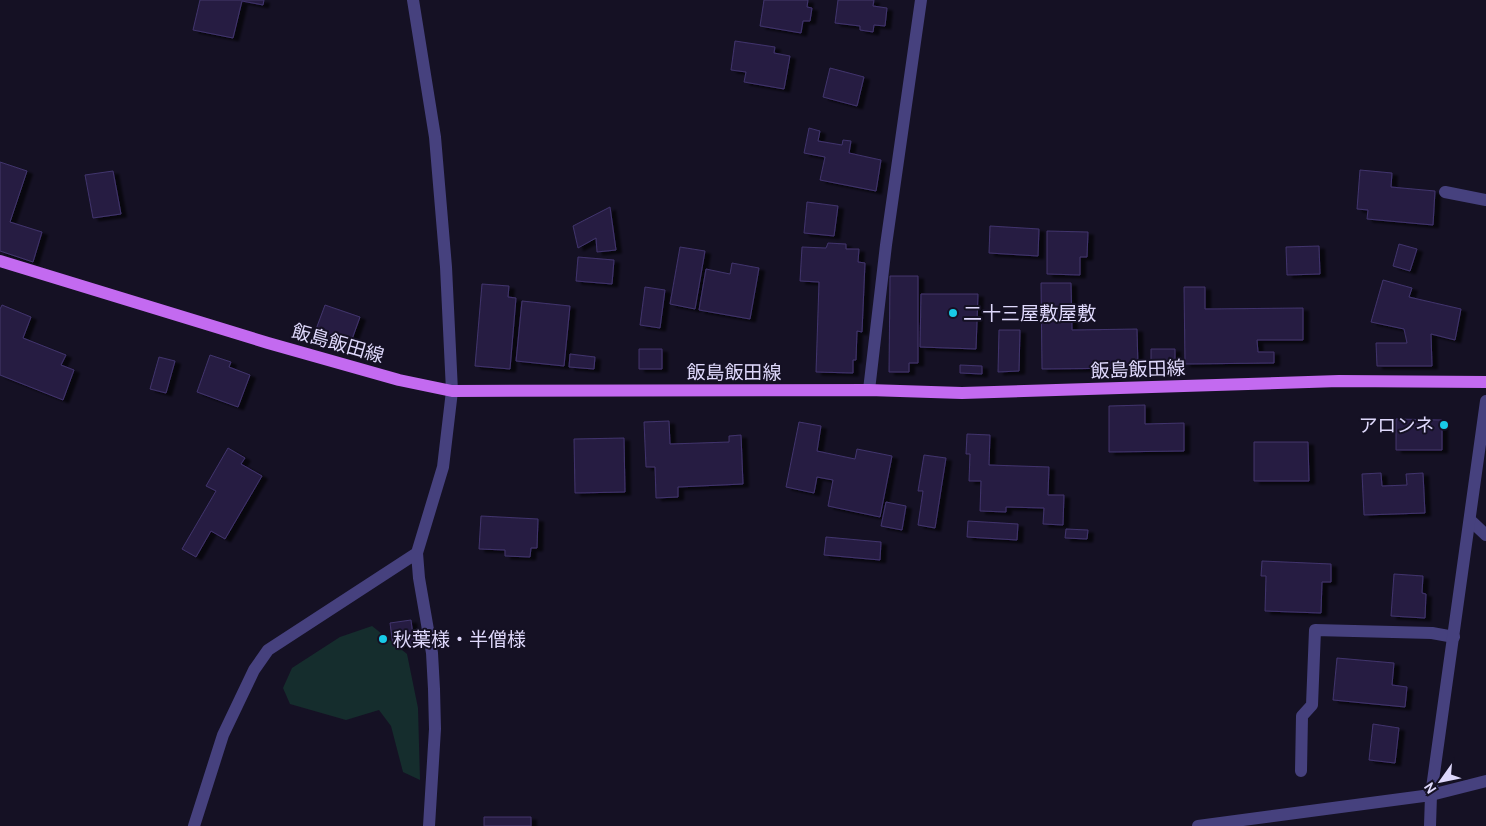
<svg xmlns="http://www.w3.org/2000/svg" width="1486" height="826" font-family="Cabin,'Noto Sans JP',sans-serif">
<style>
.green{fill:#152d2d}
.building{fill:#281f43;stroke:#41346d;filter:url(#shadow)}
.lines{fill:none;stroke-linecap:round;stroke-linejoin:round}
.service{stroke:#46417e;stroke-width:12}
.minor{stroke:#46417e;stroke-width:12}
.tertiary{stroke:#46417e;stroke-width:12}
.primary{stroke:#c36af0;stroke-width:12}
.poi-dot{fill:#18cae7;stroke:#151124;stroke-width:2}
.labels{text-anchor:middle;stroke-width:4;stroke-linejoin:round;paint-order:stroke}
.poi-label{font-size:19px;fill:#ded8fb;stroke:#151124;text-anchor:start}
.street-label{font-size:19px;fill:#ded8fb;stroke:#151124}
</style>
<defs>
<filter id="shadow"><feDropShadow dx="5.5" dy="3" stdDeviation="1" flood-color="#0009"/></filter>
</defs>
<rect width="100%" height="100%" fill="#151124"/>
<!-- green -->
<path class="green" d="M 372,626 L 407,654 L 418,708 L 420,780 L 403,772 L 391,726 L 379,710 L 346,720 L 290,704 L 283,688 L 292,668 L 340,637 Z"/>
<!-- building -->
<path class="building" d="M 200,0 L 264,0 L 263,5 L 242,1 L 233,38 L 193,30 Z
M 764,0 L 808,0 L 807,7 L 812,8 L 810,21 L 803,21 L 801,33 L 760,26 Z
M 838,0 L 874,0 L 873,6 L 887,8 L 885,26 L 874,25 L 873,32 L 860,30 L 860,26 L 835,23 Z
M 735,41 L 775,47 L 774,53 L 790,56 L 784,89 L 744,82 L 746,72 L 731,70 Z
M 830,68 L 864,77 L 857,106 L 823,97 Z
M 809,128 L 820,131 L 818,141 L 842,145 L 843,140 L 851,141 L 849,153 L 881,160 L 876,191 L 820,180 L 825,157 L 804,153 Z
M 0,162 L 27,171 L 10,222 L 42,232 L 33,262 L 0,251 Z
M 1360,170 L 1392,173 L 1391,187 L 1435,191 L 1433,225 L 1367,219 L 1368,210 L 1357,209 Z
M 113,171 L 121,214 L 93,218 L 85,175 Z
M 807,202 L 838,206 L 834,236 L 804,233 Z
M 610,207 L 616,250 L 597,252 L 596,238 L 578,248 L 573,226 Z
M 990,226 L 1039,229 L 1038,256 L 989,253 Z
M 1047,231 L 1088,232 L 1087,257 L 1080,257 L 1080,275 L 1047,274 Z
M 828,243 L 846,244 L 846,249 L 859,249 L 858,262 L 865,263 L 862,332 L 857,331 L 856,360 L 853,360 L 853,373 L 816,372 L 819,282 L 800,281 L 802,247 L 826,248 Z
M 1399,244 L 1417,249 L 1410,271 L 1393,266 Z
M 1319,246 L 1320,274 L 1287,275 L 1286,247 Z
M 680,247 L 705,251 L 695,309 L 670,304 Z
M 578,257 L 614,260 L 612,284 L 576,281 Z
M 732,263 L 759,268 L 750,319 L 699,310 L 706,269 L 730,274 Z
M 890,276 L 918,276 L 918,363 L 909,363 L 909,372 L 889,372 Z
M 1383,280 L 1412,288 L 1409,297 L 1461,309 L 1455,340 L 1431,334 L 1432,366 L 1377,366 L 1376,343 L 1407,343 L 1404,329 L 1371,322 Z
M 1041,283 L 1071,283 L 1072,330 L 1137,329 L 1138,368 L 1042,369 Z
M 482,284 L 509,286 L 508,297 L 516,298 L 510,369 L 475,366 Z
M 645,287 L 665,290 L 660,328 L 640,325 Z
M 1184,287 L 1205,287 L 1205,309 L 1303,308 L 1303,340 L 1257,340 L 1258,352 L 1274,352 L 1274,363 L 1185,364 Z
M 921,294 L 978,294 L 976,349 L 920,347 Z
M 522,301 L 570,306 L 564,366 L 516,361 Z
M 2,305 L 31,317 L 23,338 L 66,355 L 61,365 L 74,370 L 63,400 L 0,375 L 0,309 Z
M 325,305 L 360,317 L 347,353 L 312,340 Z
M 999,330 L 1020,330 L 1019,371 L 998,372 Z
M 639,349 L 662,349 L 662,369 L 639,369 Z
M 1151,349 L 1175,349 L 1175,368 L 1151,368 Z
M 570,354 L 595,357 L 594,369 L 569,367 Z
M 210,355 L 231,362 L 229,367 L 250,375 L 238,407 L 197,392 Z
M 159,357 L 175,361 L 166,393 L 150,389 Z
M 960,365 L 982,366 L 982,374 L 960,373 Z
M 1145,405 L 1145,424 L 1184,423 L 1184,451 L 1109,452 L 1109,406 Z
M 1396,419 L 1442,420 L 1442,450 L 1396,450 Z
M 669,421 L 670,444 L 729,442 L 729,436 L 741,435 L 743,484 L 678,487 L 678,497 L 656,498 L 655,467 L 646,467 L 644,422 Z
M 799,422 L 821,426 L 817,451 L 855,459 L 857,449 L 892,456 L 880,517 L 828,506 L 833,480 L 817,477 L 814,493 L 786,487 Z
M 967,434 L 990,435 L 989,465 L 1049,467 L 1048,495 L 1064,495 L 1063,525 L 1043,524 L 1044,508 L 1006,507 L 1006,512 L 980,511 L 981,481 L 969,481 L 970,454 L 966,454 Z
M 624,438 L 625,492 L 575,493 L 574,439 Z
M 1254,442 L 1308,442 L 1309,481 L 1254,481 Z
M 228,448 L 245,458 L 241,464 L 262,476 L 225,539 L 211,531 L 196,557 L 182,549 L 216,491 L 206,486 Z
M 924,455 L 946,458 L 935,528 L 918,525 L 923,491 L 918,491 Z
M 1381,473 L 1382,486 L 1407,485 L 1406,474 L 1423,473 L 1425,513 L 1364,515 L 1362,474 Z
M 886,502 L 906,506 L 902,530 L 881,526 Z
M 481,516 L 538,519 L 537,548 L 531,548 L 530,557 L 505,556 L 505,550 L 479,549 Z
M 968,521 L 1018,524 L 1017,540 L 967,537 Z
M 1066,529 L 1088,530 L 1087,539 L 1065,538 Z
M 826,537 L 881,542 L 880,560 L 824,555 Z
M 1262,561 L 1331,564 L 1331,582 L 1322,582 L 1321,613 L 1265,611 L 1266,576 L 1261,576 Z
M 1394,574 L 1423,576 L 1422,593 L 1426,594 L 1425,618 L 1391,616 Z
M 411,620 L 414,644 L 393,646 L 390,623 Z
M 1337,658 L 1394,663 L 1392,685 L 1407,687 L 1405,707 L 1333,700 Z
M 1373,724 L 1399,728 L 1395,763 L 1369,760 Z
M 484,817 L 531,817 L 531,826 L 484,826 Z"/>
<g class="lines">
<!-- service -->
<path class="service" d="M 1445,192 L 1486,200
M 869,390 L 886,245 L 921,0
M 1470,520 L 1486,535
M 1301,771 L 1302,716 L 1312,705 L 1315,630 L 1432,633 L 1454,637
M 1431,795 L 1486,781"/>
<!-- minor -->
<path class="minor" d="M 1198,826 L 1431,795
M 1430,826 L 1431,795 L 1486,401"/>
<!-- tertiary -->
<path class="tertiary" d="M 413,0 L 435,137 L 446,267 L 452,391 L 443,467 L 417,553 L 419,578 L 432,653 L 434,689 L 435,729 L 429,826
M 194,826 L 223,735 L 254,670 L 268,650 L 417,553"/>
<!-- primary -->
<path class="primary" d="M 0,261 L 268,343 L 399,380 L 452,391 L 869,390 L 962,393 L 1339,381 L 1486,382"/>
</g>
<!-- markers -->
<g class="poi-dot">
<circle cx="953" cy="313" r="5"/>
<circle cx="1444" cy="425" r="5"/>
<circle cx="383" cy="639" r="5"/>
</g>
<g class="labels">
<!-- poi labels -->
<g class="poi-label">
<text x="963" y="320">二十三屋敷屋敷</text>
<text x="1434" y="432" text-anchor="end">アロンネ</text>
<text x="393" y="646">秋葉様・半僧様</text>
</g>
<!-- street labels -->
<g class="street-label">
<text transform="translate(338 343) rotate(16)" y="7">飯島飯田線</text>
<text transform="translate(1138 369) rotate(-2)" y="7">飯島飯田線</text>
<text x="734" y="379">飯島飯田線</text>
</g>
</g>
<!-- north arrow -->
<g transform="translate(1441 781) rotate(237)" stroke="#151124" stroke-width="4" paint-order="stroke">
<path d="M0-4L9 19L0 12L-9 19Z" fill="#ded8fb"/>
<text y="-8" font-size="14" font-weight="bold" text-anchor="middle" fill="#ded8fb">N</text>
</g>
</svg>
